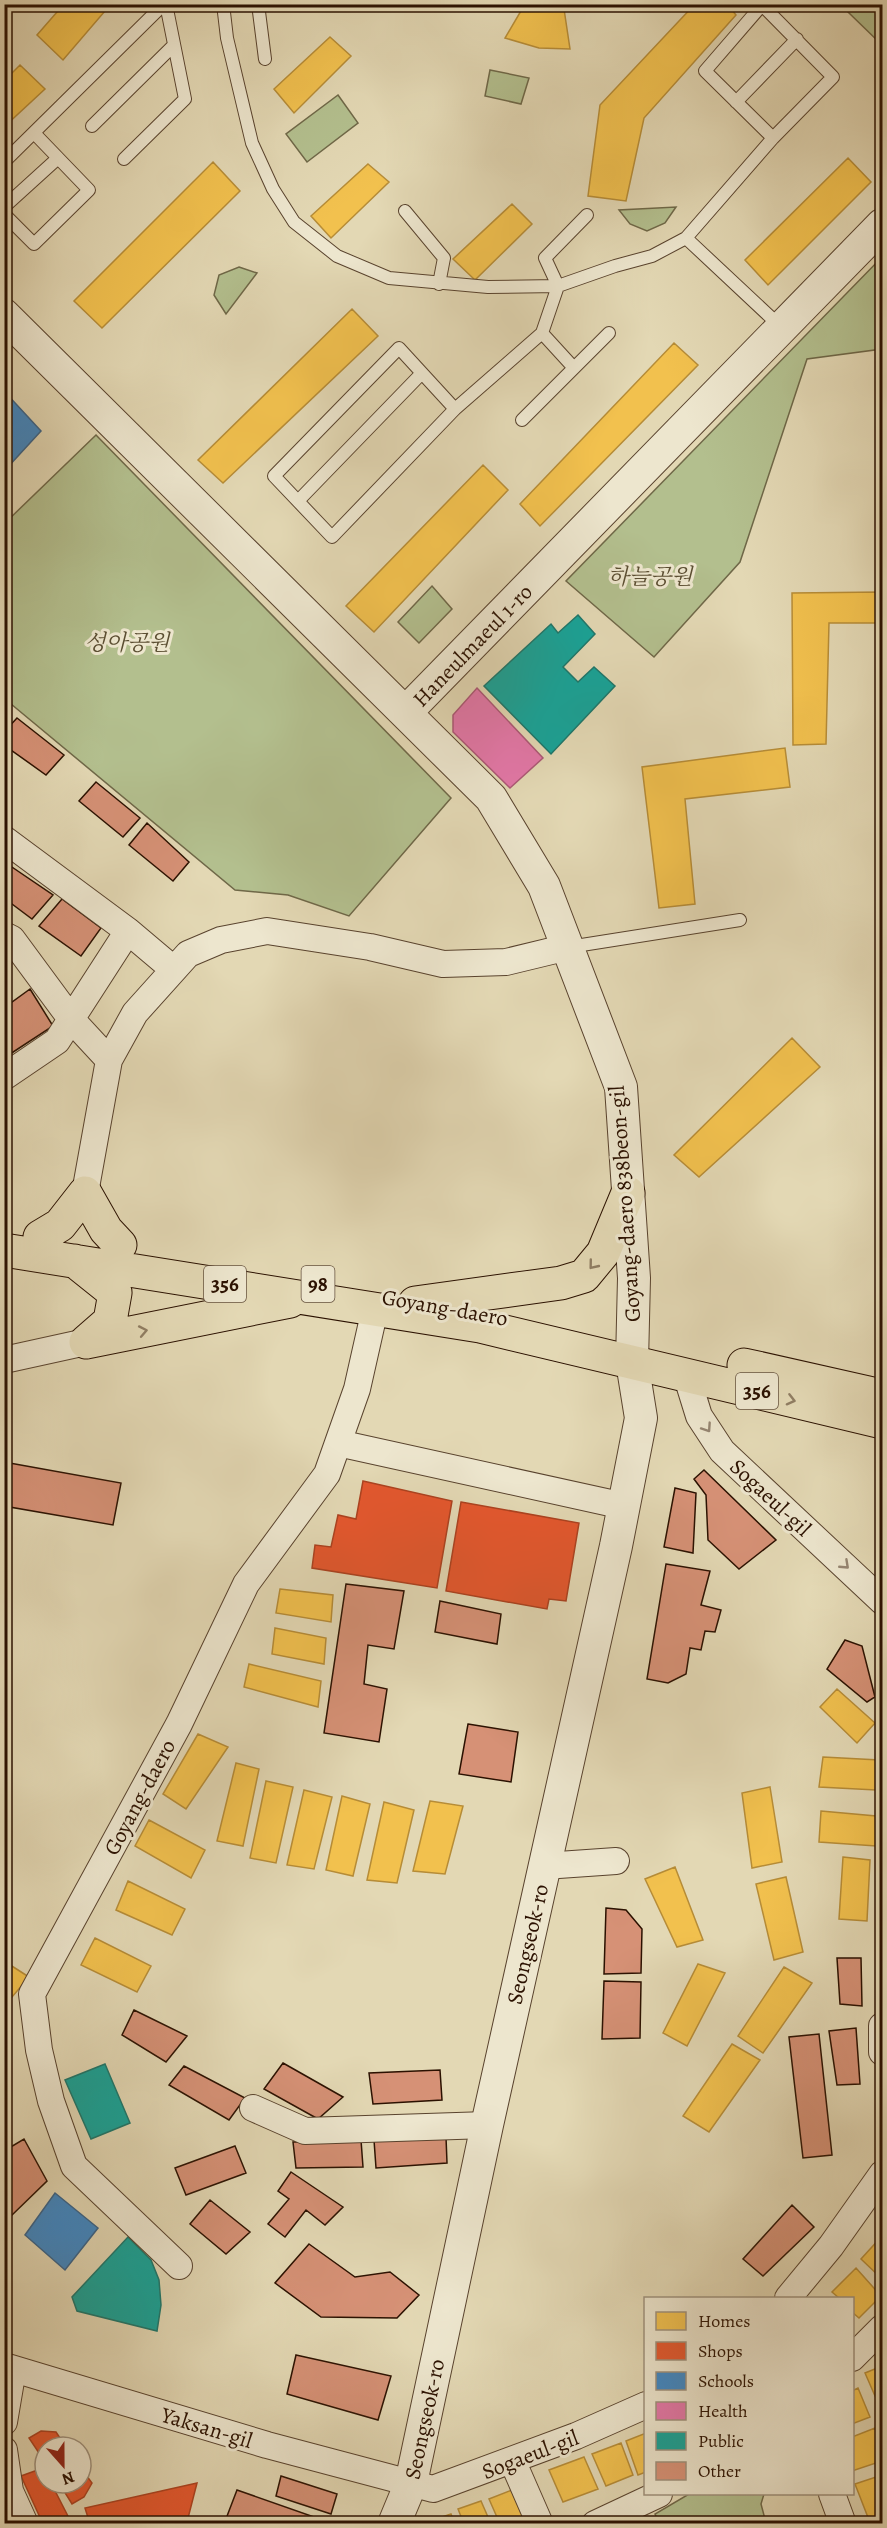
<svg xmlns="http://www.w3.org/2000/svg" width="887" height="2528" font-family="Alegreya,'Noto Serif KR',serif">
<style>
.green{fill:#b3bf8e;stroke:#6f6848;stroke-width:1.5}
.homes{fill:#f2c14e;stroke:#b68c37;stroke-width:1.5}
.shops{fill:#e4572e;stroke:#ac4220;stroke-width:1.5}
.schools{fill:#3f88c5;stroke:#39648a;stroke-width:1.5}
.health{fill:#e377a8;stroke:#ac5876;stroke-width:1.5}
.public{fill:#17a398;stroke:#1d776b;stroke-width:1.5}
.building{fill:#d69176;stroke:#2b1101;stroke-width:1.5}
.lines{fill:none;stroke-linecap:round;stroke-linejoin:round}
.service-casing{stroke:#59432e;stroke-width:14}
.minor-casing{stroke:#59432e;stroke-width:28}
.tertiary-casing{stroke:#59432e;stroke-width:34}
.primary-casing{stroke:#2b1101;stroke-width:35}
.service{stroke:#ede6ce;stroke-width:12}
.minor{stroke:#ede6ce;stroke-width:26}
.tertiary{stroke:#ede6ce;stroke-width:32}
.primary{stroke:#e3d8b4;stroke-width:33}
.oneway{stroke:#907e63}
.oneway2{stroke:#968672}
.labels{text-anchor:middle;stroke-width:6;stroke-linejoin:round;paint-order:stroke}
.shield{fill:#ede6ce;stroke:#65513e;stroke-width:1.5}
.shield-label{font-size:21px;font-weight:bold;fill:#2b1101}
.park-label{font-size:22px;font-style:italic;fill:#5b4e32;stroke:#ede6ce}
.street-label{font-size:22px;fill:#2b1101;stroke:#ede6ce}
</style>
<rect width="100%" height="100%" fill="#e3d8b4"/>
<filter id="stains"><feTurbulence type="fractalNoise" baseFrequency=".00333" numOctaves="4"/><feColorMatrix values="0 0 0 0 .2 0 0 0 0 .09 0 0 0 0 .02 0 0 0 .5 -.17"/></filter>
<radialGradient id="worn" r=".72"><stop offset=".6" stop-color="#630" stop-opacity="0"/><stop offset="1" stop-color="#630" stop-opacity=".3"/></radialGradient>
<!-- green -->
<path class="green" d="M 855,5 L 882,5 L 882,45 L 848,12 Z
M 490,70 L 529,78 L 521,104 L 485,96 Z
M 338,95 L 358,123 L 307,162 L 286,134 Z
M 676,207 L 665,223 L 647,231 L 630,224 L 619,210 Z
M 882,257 L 882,349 L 807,359 L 740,562 L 654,657 L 566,581 Z
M 239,267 L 257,273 L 226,314 L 214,295 L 219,275 Z
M 96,435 L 451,798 L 349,916 L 288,895 L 235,890 L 5,699 L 5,523 Z
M 432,586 L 452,609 L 419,643 L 398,622 Z
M 689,2494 L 764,2494 L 761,2504 L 766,2523 L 659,2523 L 655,2514 Z"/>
<!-- homes -->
<path class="homes" d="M 64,4 L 111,4 L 63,60 L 37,35 Z
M 525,4 L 540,9 L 564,9 L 570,49 L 539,48 L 505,38 Z
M 695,4 L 727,4 L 736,15 L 644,118 L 626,201 L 588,196 L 600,105 Z
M 330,37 L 351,56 L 294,113 L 274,89 Z
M 20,65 L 45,89 L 4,127 L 4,81 Z
M 848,158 L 871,182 L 768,285 L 745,260 Z
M 213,162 L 240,191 L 102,328 L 74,301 Z
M 368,164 L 389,182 L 331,238 L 311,216 Z
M 512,204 L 532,224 L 475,280 L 453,259 Z
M 352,309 L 378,336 L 223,483 L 198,460 Z
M 674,343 L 698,365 L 540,526 L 520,504 Z
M 483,465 L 508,490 L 374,632 L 346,606 Z
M 882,592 L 882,623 L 829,623 L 826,744 L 793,745 L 792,593 Z
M 785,748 L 790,787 L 685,799 L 695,904 L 659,908 L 642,767 Z
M 792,1038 L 820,1067 L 699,1177 L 674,1155 Z
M 280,1589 L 333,1595 L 331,1622 L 276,1613 Z
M 275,1628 L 326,1638 L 324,1664 L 272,1654 Z
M 249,1664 L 321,1681 L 318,1707 L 244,1687 Z
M 837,1689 L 875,1723 L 857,1743 L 820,1707 Z
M 198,1734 L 228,1747 L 186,1809 L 163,1794 Z
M 823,1757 L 879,1760 L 876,1790 L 819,1787 Z
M 236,1763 L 259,1769 L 243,1846 L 217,1841 Z
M 266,1781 L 293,1787 L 276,1863 L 250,1858 Z
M 770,1787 L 782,1862 L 752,1868 L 742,1793 Z
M 304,1790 L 332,1797 L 314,1869 L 287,1865 Z
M 342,1796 L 370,1804 L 353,1876 L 326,1870 Z
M 430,1801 L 463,1806 L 445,1874 L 413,1871 Z
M 384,1802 L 414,1810 L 397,1883 L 367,1880 Z
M 821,1811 L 876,1816 L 876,1846 L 819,1842 Z
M 149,1820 L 205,1850 L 191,1878 L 135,1846 Z
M 843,1857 L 870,1860 L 867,1921 L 839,1919 Z
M 675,1867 L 703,1940 L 677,1947 L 645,1879 Z
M 786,1877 L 803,1952 L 774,1960 L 756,1884 Z
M 128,1881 L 185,1909 L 172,1935 L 116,1910 Z
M 95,1938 L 151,1966 L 137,1992 L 81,1965 Z
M 4,1961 L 29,1977 L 7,2003 L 4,2002 Z
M 698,1964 L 725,1973 L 687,2046 L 663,2033 Z
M 784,1967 L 812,1983 L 763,2053 L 738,2036 Z
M 732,2044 L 760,2060 L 709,2132 L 683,2116 Z
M 882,2236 L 882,2279 L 861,2259 Z
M 856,2268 L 881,2296 L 859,2318 L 852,2312 L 852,2298 L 839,2298 L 832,2292 Z
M 882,2366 L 882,2412 L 865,2373 Z
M 858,2388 L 870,2417 L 852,2424 L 852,2391 Z
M 875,2428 L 882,2450 L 882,2461 L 852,2471 L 852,2437 Z
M 646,2433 L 646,2472 L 638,2475 L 626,2441 Z
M 621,2443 L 633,2475 L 606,2486 L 592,2454 Z
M 584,2457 L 598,2489 L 563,2502 L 549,2470 Z
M 882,2475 L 882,2515 L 869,2520 L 855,2484 Z
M 512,2490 L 524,2517 L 510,2524 L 500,2524 L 489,2499 Z
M 481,2501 L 491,2524 L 464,2524 L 458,2509 Z
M 451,2514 L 455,2524 L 433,2524 L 433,2520 Z"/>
<!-- shops -->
<path class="shops" d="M 363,1481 L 452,1501 L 437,1588 L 312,1568 L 315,1545 L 331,1547 L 338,1515 L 356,1519 Z
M 461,1502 L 579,1523 L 566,1601 L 549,1599 L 547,1609 L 446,1591 Z
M 41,2431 L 56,2432 L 66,2447 L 45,2447 L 45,2462 L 29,2438 Z
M 43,2468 L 45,2483 L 51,2483 L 72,2524 L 43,2524 L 21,2476 Z
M 81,2468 L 92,2483 L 84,2497 L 72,2504 L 59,2483 L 81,2483 Z
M 197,2483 L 187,2522 L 90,2524 L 85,2508 Z"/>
<!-- schools -->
<path class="schools" d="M 4,391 L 41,431 L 7,468 L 4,466 Z
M 55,2193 L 98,2228 L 65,2270 L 25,2235 Z"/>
<!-- health -->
<path class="health" d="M 477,688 L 543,758 L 510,788 L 453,732 L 453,715 Z"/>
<!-- public -->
<path class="public" d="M 578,615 L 595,634 L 563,667 L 578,682 L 594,667 L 615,686 L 551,754 L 484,686 L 551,624 L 558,633 Z
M 105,2064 L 130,2123 L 91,2139 L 65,2080 Z
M 128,2237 L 151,2260 L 159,2280 L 161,2305 L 157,2331 L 77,2311 L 72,2297 Z"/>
<!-- building -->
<path class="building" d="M 17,718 L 64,755 L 46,775 L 4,745 L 4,732 Z
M 96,782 L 140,818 L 123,837 L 79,801 Z
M 147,823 L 189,862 L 173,881 L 129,845 Z
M 6,863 L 53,895 L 32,919 L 4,898 Z
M 62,899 L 101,928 L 81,956 L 39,926 Z
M 30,989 L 53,1026 L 4,1058 L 4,1008 Z
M 4,1462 L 121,1483 L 113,1525 L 4,1506 Z
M 704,1470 L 776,1540 L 739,1569 L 708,1540 L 706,1495 L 694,1479 Z
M 675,1488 L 696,1493 L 693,1553 L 664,1547 Z
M 666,1564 L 710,1571 L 701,1605 L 721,1610 L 715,1632 L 705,1631 L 701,1650 L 690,1648 L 686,1674 L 668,1683 L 647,1679 Z
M 346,1584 L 404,1591 L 394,1649 L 368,1645 L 364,1684 L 387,1689 L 379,1742 L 324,1733 Z
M 440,1601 L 501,1614 L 497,1644 L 435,1632 Z
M 845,1640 L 862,1646 L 875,1697 L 867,1702 L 827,1669 Z
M 468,1724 L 518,1732 L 511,1782 L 459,1774 Z
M 606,1908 L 626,1910 L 642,1929 L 641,1973 L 604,1974 Z
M 837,1958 L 861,1958 L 862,2006 L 840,2004 Z
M 604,1981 L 641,1982 L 640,2038 L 602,2039 Z
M 134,2010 L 187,2036 L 166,2062 L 122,2035 Z
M 856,2028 L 860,2084 L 837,2085 L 829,2031 Z
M 819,2034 L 832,2155 L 803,2158 L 789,2037 Z
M 283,2063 L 343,2097 L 318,2119 L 264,2089 Z
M 184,2066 L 245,2098 L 229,2120 L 169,2085 Z
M 440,2070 L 442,2100 L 373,2104 L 369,2073 Z
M 446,2137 L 447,2163 L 376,2168 L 374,2140 Z
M 24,2139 L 47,2181 L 10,2217 L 4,2210 L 4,2151 Z
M 361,2140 L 363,2167 L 296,2168 L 293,2142 Z
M 235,2146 L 246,2173 L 186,2195 L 175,2168 Z
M 291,2172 L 343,2207 L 325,2225 L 306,2210 L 285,2237 L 268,2224 L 289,2199 L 278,2191 Z
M 210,2200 L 250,2232 L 226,2254 L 190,2224 Z
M 792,2205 L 814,2227 L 763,2276 L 743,2259 Z
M 309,2244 L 355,2277 L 390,2272 L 419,2295 L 397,2318 L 321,2317 L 275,2283 Z
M 296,2355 L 391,2376 L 378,2420 L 287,2394 Z
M 281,2476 L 337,2494 L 331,2514 L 276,2496 Z
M 237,2490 L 334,2524 L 224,2524 Z"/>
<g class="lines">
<defs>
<path id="service" d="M 223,4 L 227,38 L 252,143 L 273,189 L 294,222 L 337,256 L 389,278 L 488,287 L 558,286 L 615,266 L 652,256 L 686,238 L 773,138 L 833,77 L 762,5 L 705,71 L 773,138
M 258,4 L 265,59
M 736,102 L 797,39
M 92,126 L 174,45
M 124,159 L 185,99 L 166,4
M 4,162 L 164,4
M 4,207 L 58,158
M 405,211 L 444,258 L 439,284
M 4,214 L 34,244 L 89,190 L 35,134
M 686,238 L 781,327
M 542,333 L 574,368
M 455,409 L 399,348 L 274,476 L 332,537 L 455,409 L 542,333 L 558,286 L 545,258 L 587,215
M 522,420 L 609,333
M 298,501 L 422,373
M 569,947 L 740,920"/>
<path id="minor" d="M 4,839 L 128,931 L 57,1041 L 4,1077
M 128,931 L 173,969
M 4,935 L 12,939 L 71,1019 L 109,1060
M 85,1193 L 109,1060 L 135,1013 L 188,954 L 221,940 L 267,931 L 370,947 L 443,964 L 506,962 L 568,947
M 4,1360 L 86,1342
M 686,1374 L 699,1416 L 722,1451 L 882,1601
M 338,1443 L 624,1506
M 544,1866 L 616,1861
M 882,2026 L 882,2052
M 253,2108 L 305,2131 L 487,2125
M 179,2266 L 74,2166 L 51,2101 L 39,2050 L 32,1994 L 179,1724 L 246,1584 L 327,1474 L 357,1389 L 375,1309
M 788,2298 L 831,2246 L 882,2174
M 852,2358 L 882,2328
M 4,2366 L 267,2445 L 433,2489 L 576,2436 L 646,2405
M 4,2422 L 13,2369
M 4,2450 L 10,2491 L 25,2524
M 512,2460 L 540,2524
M 832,2494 L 843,2524
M 595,2524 L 659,2494"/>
<path id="tertiary" d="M 4,315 L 491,798 L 544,886 L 621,1087 L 634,1278 L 632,1362 L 641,1418 L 616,1546 L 487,2125 L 411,2483 L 394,2524
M 406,712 L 882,225"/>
<path id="primary" d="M 40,1237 L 60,1225 L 85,1193 L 106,1230 L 120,1245
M 4,1250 L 480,1326 L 882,1422
M 75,1261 L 115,1293 L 110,1321 L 86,1342
M 415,1303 L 561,1283 L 584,1276 L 603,1253 L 628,1193
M 86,1342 L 290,1301
M 744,1365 L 882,1396"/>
</defs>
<!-- service casing -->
<use href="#service" class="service-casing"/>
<!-- minor casing -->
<use href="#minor" class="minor-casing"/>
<!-- tertiary casing -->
<use href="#tertiary" class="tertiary-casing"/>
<!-- primary casing -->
<use href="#primary" class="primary-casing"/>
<!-- service -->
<use href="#service" class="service"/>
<!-- minor -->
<use href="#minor" class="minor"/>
<!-- tertiary -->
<use href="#tertiary" class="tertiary"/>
<!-- primary -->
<use href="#primary" class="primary"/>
</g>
<!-- one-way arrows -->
<defs><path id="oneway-chevron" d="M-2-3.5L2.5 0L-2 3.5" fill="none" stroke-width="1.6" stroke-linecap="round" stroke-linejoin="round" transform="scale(1.5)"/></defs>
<g class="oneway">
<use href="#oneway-chevron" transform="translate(593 1265) rotate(129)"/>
<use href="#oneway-chevron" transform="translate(143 1331) rotate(-11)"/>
<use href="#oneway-chevron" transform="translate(791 1400) rotate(14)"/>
</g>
<g class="oneway2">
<use href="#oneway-chevron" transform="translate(707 1428) rotate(56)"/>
<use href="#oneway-chevron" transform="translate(845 1565) rotate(43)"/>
</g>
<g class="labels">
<!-- shield labels -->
<g class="shield">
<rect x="204" y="1266" width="42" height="36" rx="4.5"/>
<rect x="301.5" y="1266" width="33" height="36" rx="4.5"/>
<rect x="736" y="1373" width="42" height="36" rx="4.5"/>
</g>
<g class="shield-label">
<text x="225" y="1291">356</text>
<text x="318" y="1291">98</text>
<text x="757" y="1398">356</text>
</g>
<!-- park labels -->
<g class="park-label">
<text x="650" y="584">하늘공원</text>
<text x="127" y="650">성아공원</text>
</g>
<!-- street labels -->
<g class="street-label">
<text transform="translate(472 645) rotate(-46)" y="8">Haneulmaeul 1-ro</text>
<text transform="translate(624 1204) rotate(-94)" y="8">Goyang-daero 838beon-gil</text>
<text transform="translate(445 1307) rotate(10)" y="8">Goyang-daero</text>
<text transform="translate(771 1497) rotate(43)" y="8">Sogaeul-gil</text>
<text transform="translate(139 1797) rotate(-62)" y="8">Goyang-daero</text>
<text transform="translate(527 1944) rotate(-77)" y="8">Seongseok-ro</text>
<text transform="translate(424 2419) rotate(-78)" y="8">Seongseok-ro</text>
<text transform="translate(207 2427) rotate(17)" y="8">Yaksan-gil</text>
<text transform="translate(530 2454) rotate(-21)" y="8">Sogaeul-gil</text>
</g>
</g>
<!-- margin -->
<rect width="887" height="2528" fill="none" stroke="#e3d8b4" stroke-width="24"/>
<rect x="6" y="6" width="875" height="2516" fill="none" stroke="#2b1101" stroke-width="3"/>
<rect x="12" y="12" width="863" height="2504" fill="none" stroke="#2b1101" stroke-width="1.5"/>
<!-- legend -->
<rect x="644" y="2297" width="210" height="198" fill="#ede6ce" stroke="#9f917c" stroke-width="1.5"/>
<rect x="656" y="2312" width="30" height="18" fill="#f2c14e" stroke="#9f917c" stroke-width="1.5"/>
<text x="698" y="2327" font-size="18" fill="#2b1101">Homes</text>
<rect x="656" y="2342" width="30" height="18" fill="#e4572e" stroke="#9f917c" stroke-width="1.5"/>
<text x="698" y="2357" font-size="18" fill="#2b1101">Shops</text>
<rect x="656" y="2372" width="30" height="18" fill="#3f88c5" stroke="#9f917c" stroke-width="1.5"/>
<text x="698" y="2387" font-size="18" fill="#2b1101">Schools</text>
<rect x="656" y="2402" width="30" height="18" fill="#e377a8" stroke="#9f917c" stroke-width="1.5"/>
<text x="698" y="2417" font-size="18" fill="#2b1101">Health</text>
<rect x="656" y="2432" width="30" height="18" fill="#17a398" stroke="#9f917c" stroke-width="1.5"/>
<text x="698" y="2447" font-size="18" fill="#2b1101">Public</text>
<rect x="656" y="2462" width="30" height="18" fill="#d69176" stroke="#9f917c" stroke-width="1.5"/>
<text x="698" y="2477" font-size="18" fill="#2b1101">Other</text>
<!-- north arrow -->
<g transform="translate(63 2465) rotate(159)"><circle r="28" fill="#ede6ce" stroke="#9f917c" stroke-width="1.5"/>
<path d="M0-4.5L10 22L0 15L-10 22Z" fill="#8f2418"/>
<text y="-9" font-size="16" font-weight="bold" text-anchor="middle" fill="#2b1101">N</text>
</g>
<rect width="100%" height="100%" filter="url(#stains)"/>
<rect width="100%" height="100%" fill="url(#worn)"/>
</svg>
